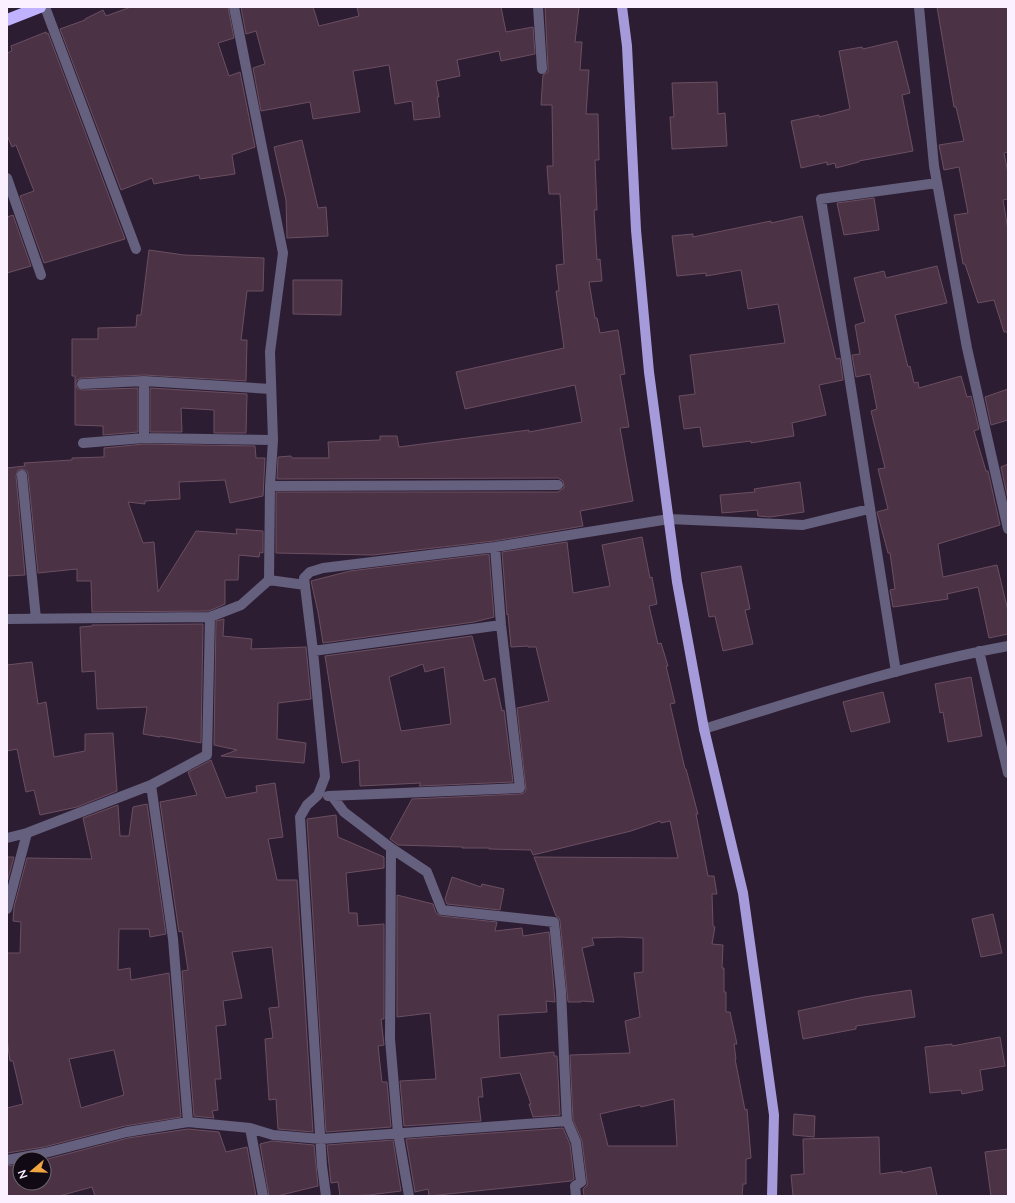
<svg xmlns="http://www.w3.org/2000/svg" width="1015" height="1203" font-family="Lato,sans-serif">
<style>
.building{fill:#4b3244;stroke:#6a4f61;fill-rule:evenodd}
.lines{fill:none;stroke-linecap:round;stroke-linejoin:round}
.minor{stroke:#65607e;stroke-width:10}
.major{stroke:#a69bda;stroke-width:10}
.highway{stroke:#c0b2fe;stroke-width:12}
</style>
<rect width="100%" height="100%" fill="#2d1d33"/>
<!-- building -->
<path class="building" d="M 131,7 L 228,7 L 234,38 L 218,43 L 229,76 L 240,72 L 255,147 L 232,155 L 235,174 L 200,179 L 199,175 L 154,184 L 152,178 L 121,190 L 60,29 L 85,20 L 85,19 L 103,10 L 106,16 Z
M 241,7 L 313,7 L 319,26 L 359,16 L 357,7 L 501,7 L 506,32 L 533,27 L 535,54 L 501,61 L 499,51 L 457,60 L 460,76 L 436,81 L 439,97 L 437,97 L 440,117 L 414,120 L 412,101 L 395,104 L 389,65 L 353,71 L 360,112 L 313,119 L 310,102 L 261,111 L 253,68 L 265,64 L 256,31 L 246,34 Z
M 545,7 L 579,7 L 575,42 L 582,42 L 580,70 L 589,70 L 586,114 L 598,114 L 599,160 L 595,160 L 597,210 L 594,210 L 597,260 L 600,259 L 602,281 L 589,282 L 595,318 L 597,318 L 600,333 L 618,330 L 625,374 L 620,375 L 629,427 L 620,428 L 633,501 L 580,511 L 583,526 L 494,541 L 373,555 L 276,553 L 276,492 L 558,492 L 564,488 L 563,481 L 558,478 L 277,479 L 278,457 L 291,456 L 292,458 L 329,458 L 328,442 L 380,440 L 380,436 L 397,436 L 399,447 L 529,430 L 529,432 L 582,422 L 575,385 L 465,409 L 456,372 L 564,348 L 556,291 L 559,291 L 556,265 L 564,264 L 560,194 L 549,194 L 547,166 L 553,166 L 552,105 L 541,105 L 543,75 L 548,72 L 548,69 Z
M 937,7 L 1008,7 L 1008,152 L 1004,153 L 1008,173 L 1008,199 L 1003,200 L 1008,230 L 1008,332 L 1004,332 L 994,300 L 978,303 L 965,264 L 963,264 L 954,215 L 968,213 L 959,167 L 944,170 L 939,145 L 964,141 L 956,107 L 954,107 Z
M 46,32 L 46,34 L 48,33 L 125,239 L 44,263 L 20,196 L 34,191 L 16,145 L 12,147 L 7,135 L 7,53 L 12,51 L 11,46 Z
M 897,41 L 910,93 L 902,95 L 913,151 L 859,161 L 859,162 L 836,168 L 835,163 L 827,165 L 827,162 L 801,168 L 791,121 L 819,115 L 819,117 L 850,109 L 839,51 L 862,47 L 863,49 Z
M 717,82 L 718,114 L 725,113 L 727,146 L 672,149 L 670,117 L 674,117 L 672,83 Z
M 302,140 L 318,208 L 326,207 L 328,236 L 287,238 L 286,200 L 274,147 Z
M 874,198 L 879,230 L 844,235 L 837,203 Z
M 13,215 L 31,266 L 7,273 L 7,217 Z
M 802,216 L 836,359 L 840,358 L 843,380 L 819,385 L 826,415 L 792,423 L 794,436 L 751,443 L 751,441 L 703,447 L 700,427 L 684,429 L 679,396 L 695,394 L 690,355 L 785,343 L 778,304 L 748,309 L 741,270 L 706,276 L 706,273 L 677,276 L 672,236 L 693,234 L 693,237 L 771,221 L 771,223 Z
M 149,250 L 184,255 L 264,258 L 263,291 L 247,291 L 241,340 L 247,340 L 246,381 L 144,375 L 81,378 L 76,381 L 76,384 L 77,388 L 82,390 L 138,388 L 138,432 L 103,435 L 103,426 L 75,425 L 75,376 L 72,376 L 72,339 L 98,339 L 98,328 L 136,327 L 137,315 L 141,315 Z
M 937,266 L 947,303 L 895,315 L 908,367 L 910,366 L 914,383 L 918,382 L 919,388 L 961,376 L 967,397 L 971,396 L 979,429 L 974,431 L 986,471 L 988,471 L 1000,525 L 938,544 L 943,577 L 997,565 L 1008,611 L 1008,634 L 989,638 L 978,587 L 947,594 L 948,599 L 893,607 L 890,590 L 895,589 L 890,553 L 888,553 L 877,512 L 888,509 L 878,469 L 885,468 L 871,411 L 877,409 L 870,374 L 856,377 L 852,355 L 860,354 L 855,325 L 865,322 L 854,278 L 884,271 L 886,278 Z
M 293,280 L 342,280 L 341,315 L 293,314 Z
M 150,388 L 247,394 L 246,433 L 214,433 L 214,410 L 181,408 L 182,432 L 150,432 Z
M 1008,389 L 1008,420 L 991,425 L 985,397 Z
M 144,444 L 255,446 L 256,458 L 265,458 L 263,496 L 230,503 L 225,480 L 179,482 L 180,499 L 145,501 L 145,504 L 128,502 L 143,543 L 154,542 L 158,592 L 196,531 L 237,534 L 236,529 L 263,531 L 263,553 L 260,552 L 259,557 L 239,555 L 238,580 L 225,580 L 225,604 L 209,611 L 92,612 L 91,581 L 77,581 L 77,569 L 38,573 L 28,474 L 27,471 L 22,469 L 18,470 L 16,476 L 25,575 L 7,576 L 7,468 L 25,466 L 24,463 L 72,460 L 72,458 L 104,457 L 104,448 Z
M 1008,464 L 1008,500 L 1001,467 Z
M 800,482 L 804,512 L 770,517 L 758,516 L 757,510 L 722,513 L 720,495 L 755,492 L 754,489 Z
M 642,537 L 650,578 L 652,577 L 657,604 L 649,606 L 658,644 L 661,643 L 668,666 L 666,666 L 675,703 L 670,704 L 685,769 L 686,769 L 698,814 L 696,814 L 708,876 L 714,876 L 717,894 L 712,894 L 713,926 L 715,927 L 712,944 L 723,945 L 722,968 L 724,968 L 724,992 L 726,992 L 726,1012 L 730,1012 L 737,1044 L 734,1044 L 736,1059 L 735,1059 L 745,1110 L 747,1109 L 751,1158 L 746,1159 L 746,1184 L 743,1184 L 742,1196 L 584,1196 L 583,1189 L 587,1185 L 587,1181 L 582,1141 L 573,1120 L 570,1055 L 630,1053 L 625,1021 L 640,1017 L 634,973 L 643,972 L 643,938 L 621,937 L 592,938 L 594,945 L 582,948 L 594,1002 L 581,1001 L 581,1002 L 568,1002 L 560,921 L 559,918 L 556,916 L 534,857 L 678,858 L 670,821 L 661,823 L 660,821 L 631,831 L 533,855 L 531,850 L 489,849 L 489,848 L 462,848 L 463,847 L 398,845 L 390,839 L 412,799 L 520,794 L 524,793 L 526,790 L 517,708 L 549,701 L 536,647 L 528,647 L 528,646 L 511,647 L 508,614 L 507,615 L 502,552 L 567,542 L 573,593 L 610,586 L 602,545 ZM 674,1099 L 677,1146 L 608,1146 L 600,1114 L 640,1105 L 641,1107 Z
M 489,554 L 494,617 L 474,622 L 323,643 L 318,612 L 311,581 L 350,571 Z
M 741,566 L 750,609 L 745,610 L 753,644 L 723,651 L 715,616 L 709,617 L 701,573 Z
M 224,619 L 223,636 L 252,639 L 251,649 L 306,647 L 311,699 L 278,703 L 277,739 L 306,743 L 304,763 L 221,756 L 237,750 L 214,745 L 216,621 Z
M 203,624 L 201,743 L 160,736 L 160,737 L 143,734 L 147,707 L 97,709 L 95,671 L 82,672 L 80,627 L 92,626 L 92,625 Z
M 472,636 L 484,681 L 495,678 L 502,711 L 504,710 L 513,782 L 419,786 L 421,783 L 360,786 L 359,760 L 342,763 L 325,656 ZM 423,664 L 425,672 L 444,667 L 451,724 L 401,731 L 389,677 Z
M 32,662 L 38,704 L 46,702 L 54,757 L 85,751 L 85,734 L 113,733 L 117,791 L 77,807 L 40,815 L 34,790 L 26,792 L 17,749 L 7,751 L 7,665 Z
M 971,677 L 982,736 L 948,742 L 943,712 L 940,713 L 935,684 Z
M 883,692 L 890,722 L 851,732 L 843,702 Z
M 211,760 L 226,798 L 257,792 L 256,786 L 275,783 L 283,837 L 268,839 L 277,880 L 297,880 L 313,1132 L 278,1129 L 276,1099 L 269,1100 L 265,1039 L 273,1038 L 269,1008 L 279,1007 L 272,947 L 232,952 L 242,998 L 223,1001 L 226,1025 L 216,1026 L 221,1079 L 215,1079 L 218,1110 L 212,1111 L 214,1118 L 194,1116 L 182,971 L 188,970 L 182,931 L 179,932 L 160,802 L 197,795 L 188,772 Z
M 147,804 L 166,934 L 150,937 L 149,929 L 119,929 L 118,970 L 130,968 L 131,980 L 169,973 L 181,1117 L 125,1126 L 44,1147 L 7,1153 L 7,1108 L 23,1104 L 13,1061 L 10,1061 L 7,1039 L 7,953 L 20,953 L 21,922 L 13,921 L 14,907 L 27,858 L 92,859 L 83,818 L 118,805 L 120,836 L 129,836 L 133,807 ZM 114,1050 L 124,1095 L 81,1108 L 69,1059 Z
M 336,815 L 338,837 L 384,857 L 384,868 L 346,873 L 349,913 L 357,913 L 358,926 L 384,924 L 384,1019 L 381,1019 L 384,1045 L 378,1046 L 382,1082 L 387,1082 L 391,1127 L 326,1132 L 307,819 Z
M 7,857 L 14,857 L 7,883 Z
M 452,877 L 481,887 L 482,884 L 504,889 L 500,910 L 447,904 L 445,899 Z
M 397,895 L 433,904 L 436,913 L 441,916 L 497,922 L 495,931 L 522,928 L 523,936 L 549,932 L 555,1002 L 546,1001 L 547,1012 L 498,1015 L 500,1058 L 554,1052 L 554,1056 L 557,1056 L 560,1115 L 533,1117 L 529,1104 L 531,1104 L 520,1073 L 481,1078 L 483,1097 L 478,1097 L 481,1121 L 404,1126 L 400,1081 L 436,1079 L 430,1013 L 397,1017 Z
M 993,914 L 1002,953 L 981,957 L 972,919 Z
M 911,990 L 915,1017 L 856,1026 L 856,1029 L 803,1039 L 798,1011 L 864,997 Z
M 1000,1037 L 1005,1066 L 980,1070 L 983,1090 L 962,1094 L 961,1090 L 930,1093 L 925,1047 L 952,1044 L 952,1046 Z
M 794,1114 L 815,1116 L 814,1137 L 793,1135 Z
M 563,1128 L 570,1144 L 574,1179 L 571,1181 L 429,1196 L 428,1189 L 415,1192 L 406,1139 Z
M 188,1129 L 219,1132 L 226,1152 L 247,1147 L 256,1196 L 95,1196 L 92,1187 L 59,1196 L 7,1196 L 7,1166 L 20,1164 L 20,1183 L 44,1183 L 44,1160 L 128,1138 Z
M 879,1137 L 880,1174 L 902,1171 L 902,1173 L 931,1167 L 937,1196 L 793,1196 L 791,1175 L 804,1174 L 803,1139 Z
M 393,1140 L 401,1191 L 369,1195 L 340,1196 L 338,1182 L 331,1183 L 327,1145 Z
M 272,1141 L 314,1145 L 318,1186 L 277,1196 L 269,1196 L 260,1144 Z
M 1008,1149 L 1008,1196 L 991,1196 L 985,1152 Z"/>
<g class="lines">
<!-- minor -->
<path class="minor" d="M 45,7 L 136,249
M 234,7 L 283,253 L 270,352 L 273,440 L 270,486 L 269,580 L 305,585
M 538,7 L 542,69
M 919,7 L 934,166 L 967,348 L 1008,529
M 7,178 L 41,275
M 82,384 L 144,381 L 271,389
M 144,438 L 144,381
M 83,443 L 144,438 L 273,440
M 22,475 L 36,619
M 270,486 L 558,485
M 7,619 L 210,617
M 313,651 L 501,625
M 979,651 L 1008,773
M 896,672 L 821,199 L 937,183
M 704,729 C 804,698 905,665 1008,646
M 151,785 L 173,939 L 188,1122 L 250,1128 L 273,1135 L 321,1139 L 567,1121
M 328,796 L 520,788 L 501,625 L 495,547
M 332,796 L 344,812 L 391,848 L 427,872 L 442,910 L 554,922 L 561,991 L 567,1121 L 576,1142 L 581,1182 L 575,1186 L 576,1196
M 7,838 L 27,833
M 391,848 L 390,1039 L 398,1133 L 409,1196
M 7,909 L 27,833 L 151,785 L 207,755 L 210,617 L 241,605 L 269,580
M 250,1128 L 263,1196
M 7,1160 L 45,1153 L 127,1132 L 188,1122
M 326,1196 L 322,1166 L 300,817 L 307,805 L 318,795 L 325,777 L 313,651 L 304,578 L 310,572 L 323,568 L 495,547 L 669,519 L 803,525 L 869,509"/>
<!-- major -->
<path class="major" d="M 622,7 L 627,46 L 636,230 L 649,372 L 677,582 L 704,729 L 743,893 L 774,1115 L 772,1196"/>
<!-- highway -->
<path class="highway" d="M 7,20 L 40,7"/>
</g>
<!-- border -->
<rect width="1015" height="1203" fill="none" stroke="#faf0ff" stroke-width="16"/>
<!-- north arrow -->
<g transform="translate(32 1171) rotate(251)"><circle r="19" fill="#110a14" stroke="#6e6672"/>
<path d="M0-3L7 15L0 10L-7 15Z" fill="#f1a540"/>
<text y="-6" font-size="11" font-weight="bold" text-anchor="middle" fill="#faf0ff">N</text>
</g>
</svg>
